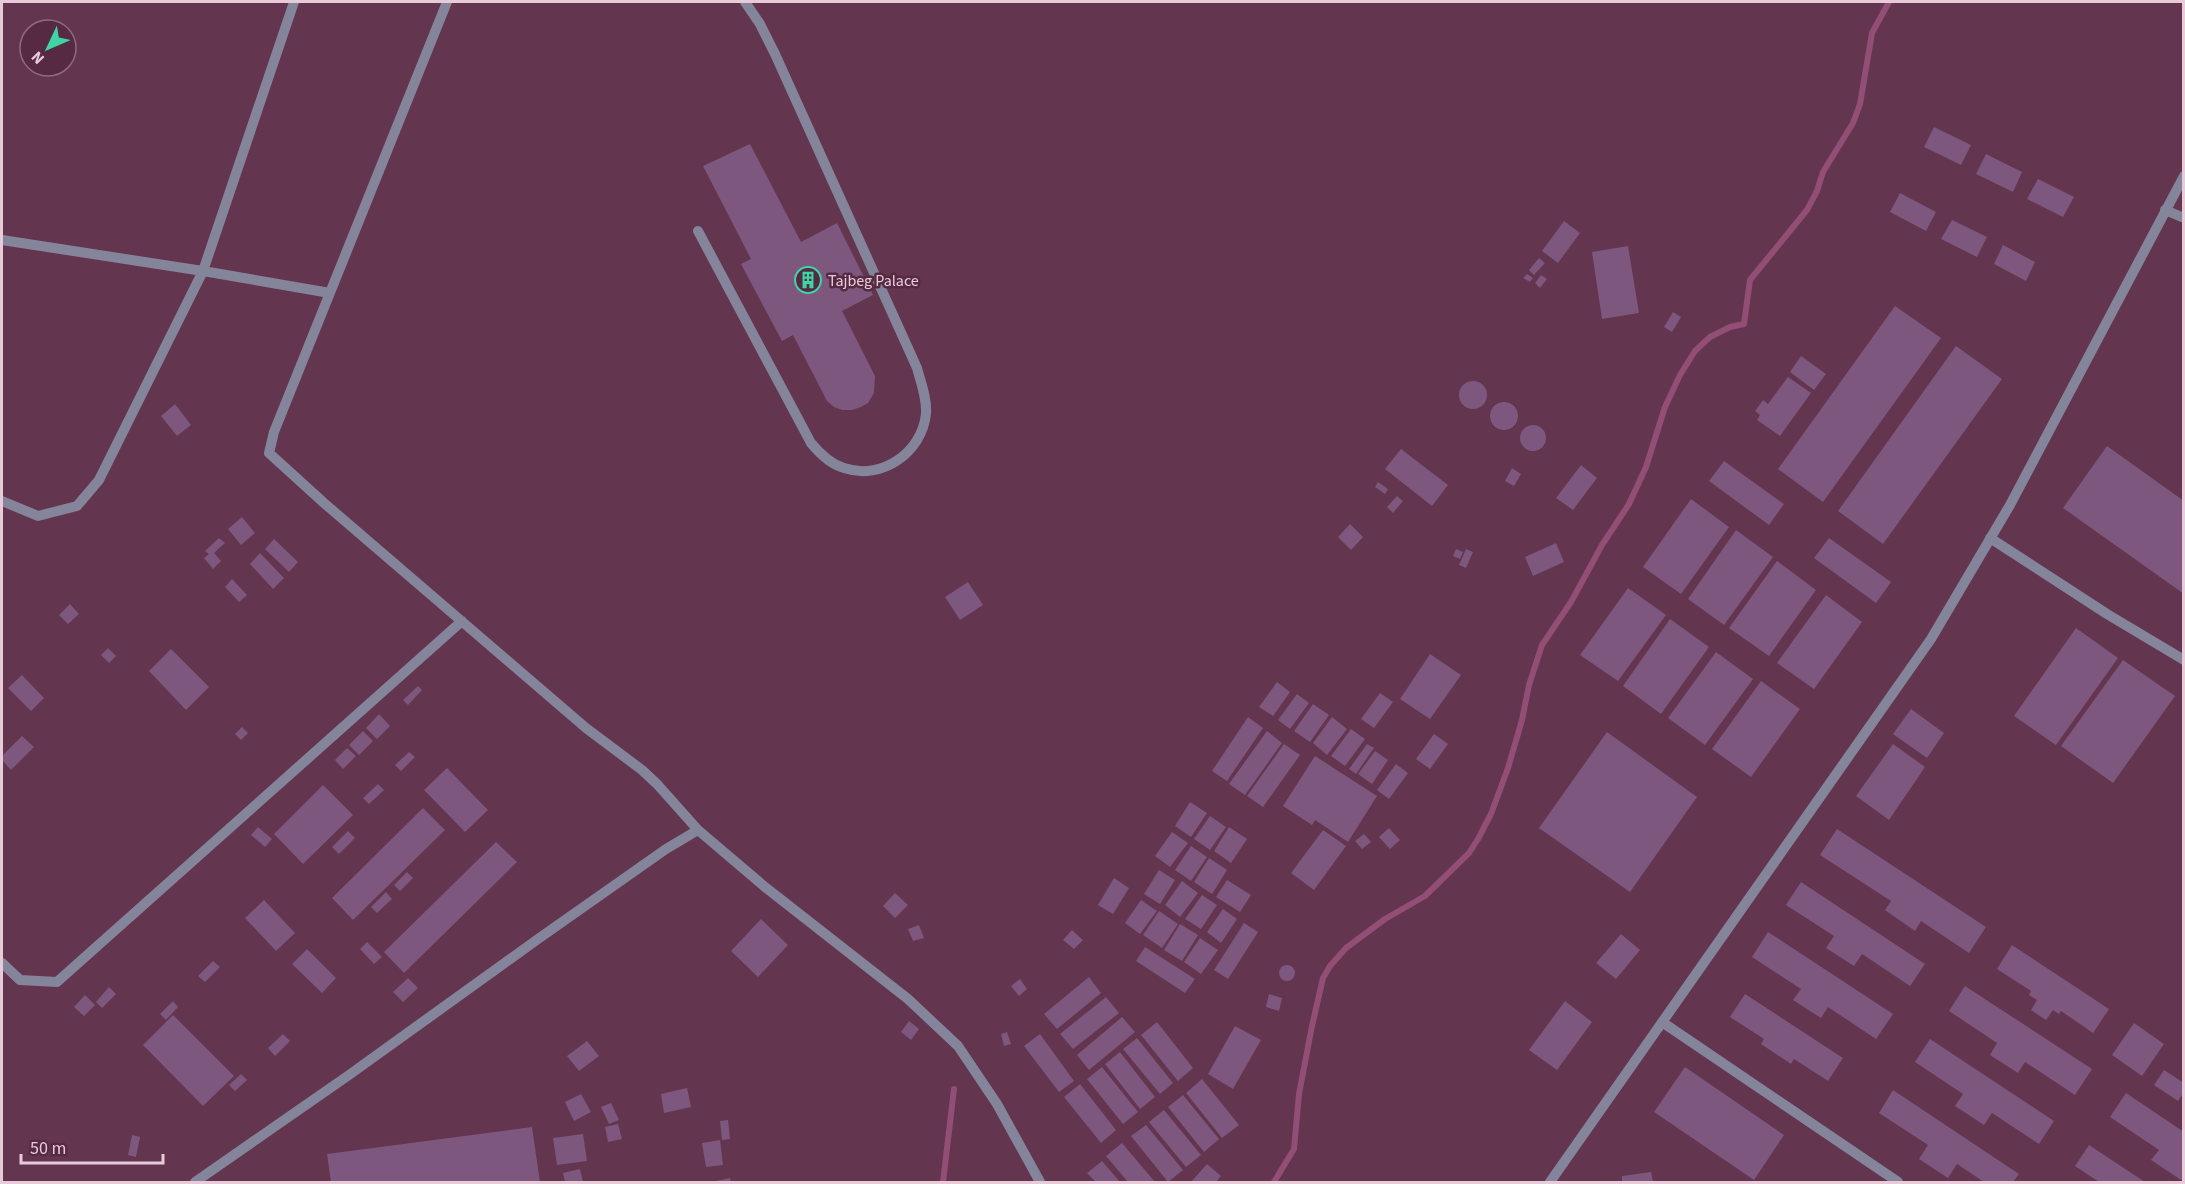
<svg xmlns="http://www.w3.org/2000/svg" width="2185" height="1184" font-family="'Source Sans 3',sans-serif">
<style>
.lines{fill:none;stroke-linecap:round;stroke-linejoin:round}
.stream{stroke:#934e75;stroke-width:6}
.building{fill:#7d577d}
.minor{stroke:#84849a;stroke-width:10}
.labels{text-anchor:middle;stroke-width:5;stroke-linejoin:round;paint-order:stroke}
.poi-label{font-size:16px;fill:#e8cbd9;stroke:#572a44;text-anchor:start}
</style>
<rect width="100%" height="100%" fill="#63354f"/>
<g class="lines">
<!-- stream -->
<path class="stream" d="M 943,1182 L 954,1089
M 1274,1182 L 1294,1149 L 1299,1094 L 1312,1026 L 1323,978 L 1330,966 L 1346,948 L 1385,919 L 1425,896 L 1469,853 L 1478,839 L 1491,814 L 1508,768 L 1522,720 L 1529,685 L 1542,645 L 1571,602 L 1602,545 L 1629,504 L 1646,467 L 1665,407 L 1680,375 L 1695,351 L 1710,337 L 1730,327 L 1744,324 L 1750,280 L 1807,210 L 1817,191 L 1823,172 L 1853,123 L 1860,104 L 1872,33 L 1889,2"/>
</g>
<!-- building -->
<path class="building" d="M 1934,127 L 1971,145 L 1961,165 L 1924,147 Z
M 750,144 L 801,242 L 837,223 L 873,295 L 842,311 L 875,376 L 874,393 L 868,403 L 861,407 L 852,410 L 842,410 L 834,407 L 827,401 L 793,335 L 782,341 L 741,264 L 751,259 L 703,166 Z
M 1986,154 L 2022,172 L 2013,192 L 1976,174 Z
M 2038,179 L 2074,197 L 2063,217 L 2027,199 Z
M 1900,193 L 1936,212 L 1926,231 L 1890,212 Z
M 1952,220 L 1987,237 L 1977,257 L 1941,239 Z
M 1564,221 L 1580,233 L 1558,263 L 1542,251 Z
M 2003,245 L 2035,262 L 2026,281 L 1994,264 Z
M 1628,246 L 1639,313 L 1602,319 L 1592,252 Z
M 1539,258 L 1545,263 L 1534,275 L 1529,270 Z
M 1527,274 L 1533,278 L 1530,282 L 1523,278 Z
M 1541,275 L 1547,279 L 1540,288 L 1535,283 Z
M 1895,306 L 1941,338 L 1823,502 L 1778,469 Z
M 1673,312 L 1681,317 L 1672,332 L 1664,327 Z
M 1956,346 L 2002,379 L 1883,544 L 1838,511 Z
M 1801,356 L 1826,374 L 1814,390 L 1790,372 Z
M 1788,377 L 1811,393 L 1780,436 L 1757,420 L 1760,415 L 1755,411 L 1763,400 L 1768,404 Z
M1459 395a14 14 0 1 1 28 0a14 14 0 1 1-28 0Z
M1490 416a14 14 0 1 1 28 0a14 14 0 1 1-28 0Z
M 175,404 L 191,425 L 177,436 L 161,416 Z
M1520 438a13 13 0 1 1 26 0a13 13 0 1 1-26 0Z
M 2107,446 L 2184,501 L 2184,594 L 2063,508 Z
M 1401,449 L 1448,485 L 1432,506 L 1385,469 Z
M 1724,461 L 1784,504 L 1769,525 L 1709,481 Z
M 1581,465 L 1597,478 L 1573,510 L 1556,498 Z
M 1512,468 L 1521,474 L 1514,486 L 1505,481 Z
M 1378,482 L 1388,489 L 1385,494 L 1375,487 Z
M 1397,496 L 1403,501 L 1393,513 L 1387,507 Z
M 1691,499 L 1729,527 L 1681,594 L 1643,567 Z
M 242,517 L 255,533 L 241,545 L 228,529 Z
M 1350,524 L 1363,537 L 1351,550 L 1338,537 Z
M 1736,530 L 1773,557 L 1724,625 L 1688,599 Z
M 219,538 L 225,543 L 214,553 L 221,561 L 213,569 L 204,558 L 209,554 L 205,551 Z
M 1829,538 L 1891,582 L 1876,603 L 1814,558 Z
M 274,539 L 298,562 L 289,572 L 265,549 Z
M 1556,543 L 1564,562 L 1533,576 L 1525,557 Z
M 1456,549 L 1463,552 L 1460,559 L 1453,556 Z
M 1466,549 L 1473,552 L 1466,568 L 1459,565 Z
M 260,553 L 284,578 L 273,589 L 250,564 Z
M 1777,561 L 1816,590 L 1769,656 L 1729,628 Z
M 232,579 L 247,595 L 239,602 L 225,587 Z
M 968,582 L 983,605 L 960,620 L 945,597 Z
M 1628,588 L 1666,615 L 1618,681 L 1580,655 Z
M 1826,595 L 1862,622 L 1814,689 L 1777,663 Z
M 70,604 L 79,614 L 68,624 L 59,615 Z
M 1670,619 L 1709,647 L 1661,714 L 1623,686 Z
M 2076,628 L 2118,658 L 2056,745 L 2014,716 Z
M 108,648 L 116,656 L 109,663 L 101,655 Z
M 171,649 L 209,687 L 186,710 L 149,671 Z
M 1716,652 L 1753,679 L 1705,745 L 1668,718 Z
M 1430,654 L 1461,675 L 1430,719 L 1400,699 Z
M 2123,660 L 2175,696 L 2113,783 L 2061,746 Z
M 22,675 L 44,698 L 31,711 L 8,688 Z
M 1761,681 L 1800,709 L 1751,777 L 1712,749 Z
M 1277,682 L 1290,692 L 1273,716 L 1259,707 Z
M 418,686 L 422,690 L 408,705 L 403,700 Z
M 1380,693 L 1393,702 L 1374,728 L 1361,719 Z
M 1297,694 L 1309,703 L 1290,729 L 1278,720 Z
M 1313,704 L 1329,715 L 1310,742 L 1294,731 Z
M 1911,709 L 1944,733 L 1927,758 L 1893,734 Z
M 379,714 L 390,726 L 377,739 L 366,728 Z
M 1248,717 L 1263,728 L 1227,781 L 1212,771 Z
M 1332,717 L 1347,729 L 1327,755 L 1313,743 Z
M 242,727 L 248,733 L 241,740 L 235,734 Z
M 1351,729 L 1365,739 L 1345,766 L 1331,756 Z
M 363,731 L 373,741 L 359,755 L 349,745 Z
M 1267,731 L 1282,743 L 1245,795 L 1229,784 Z
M 1607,732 L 1697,797 L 1630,892 L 1539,828 Z
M 1434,734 L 1448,744 L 1430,769 L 1416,759 Z
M 22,736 L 34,747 L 11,770 L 2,760 L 2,756 Z
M 1284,744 L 1300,755 L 1263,807 L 1247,796 Z
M 1367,744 L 1374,748 L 1356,774 L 1349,769 Z
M 1893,744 L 1925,767 L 1889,820 L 1856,796 Z
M 347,748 L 356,756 L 343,769 L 335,760 Z
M 1375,751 L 1388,760 L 1372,784 L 1358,774 Z
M 409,752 L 415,757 L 401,771 L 395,765 Z
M 1315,756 L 1377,796 L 1348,842 L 1315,820 L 1312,825 L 1283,806 Z
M 1396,764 L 1408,773 L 1389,799 L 1377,790 Z
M 447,768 L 488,810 L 465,832 L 424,790 Z
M 378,784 L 384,790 L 369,804 L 363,798 Z
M 323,785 L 353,815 L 303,864 L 274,834 Z
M 1190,802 L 1207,813 L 1191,837 L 1175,826 Z
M 423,808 L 445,830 L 353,920 L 332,898 Z
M 1210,816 L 1226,827 L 1210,850 L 1194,839 Z
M 258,827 L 272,839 L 265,847 L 251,835 Z
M 1229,827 L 1247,839 L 1231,863 L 1214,851 Z
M 1389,828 L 1400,840 L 1390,849 L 1379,837 Z
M 1837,829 L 1986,927 L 1969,953 L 1921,921 L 1915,931 L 1885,910 L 1891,901 L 1820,855 Z
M 1323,830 L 1346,846 L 1314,890 L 1291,873 Z
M 348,831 L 355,838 L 339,854 L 332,847 Z
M 1172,832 L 1188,843 L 1170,867 L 1155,856 Z
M 1364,834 L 1371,842 L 1362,849 L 1355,841 Z
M 496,842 L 517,862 L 404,973 L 384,952 Z
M 1191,846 L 1207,857 L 1191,881 L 1175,870 Z
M 1209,858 L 1227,870 L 1212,894 L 1194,882 Z
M 1159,870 L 1175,880 L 1160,904 L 1144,894 Z
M 407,872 L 413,878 L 400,891 L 394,885 Z
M 1114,878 L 1129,888 L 1113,914 L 1098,905 Z
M 1227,880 L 1251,895 L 1240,912 L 1216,897 Z
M 1182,881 L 1198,893 L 1180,917 L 1165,905 Z
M 1801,882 L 1925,964 L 1910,986 L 1862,954 L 1854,966 L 1826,948 L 1834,936 L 1786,905 Z
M 386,892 L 392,899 L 377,913 L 371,907 Z
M 895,893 L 908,905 L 895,918 L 883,906 Z
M 1202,895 L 1217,905 L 1201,929 L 1185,919 Z
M 264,900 L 295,933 L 276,951 L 245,918 Z
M 1141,900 L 1157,911 L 1140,934 L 1125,923 Z
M 1223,909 L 1237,919 L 1221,943 L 1207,932 Z
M 1159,911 L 1178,924 L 1162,948 L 1143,935 Z
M 761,919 L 788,945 L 758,977 L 731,951 Z
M 1244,923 L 1258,932 L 1228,979 L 1214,970 Z
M 1180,924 L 1198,935 L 1182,961 L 1164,950 Z
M 919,925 L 924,938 L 913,941 L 908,929 Z
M 1072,930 L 1083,940 L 1074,949 L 1063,940 Z
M 1768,932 L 1893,1014 L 1876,1039 L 1828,1007 L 1821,1018 L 1793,1000 L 1801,989 L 1752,957 Z
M 1621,934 L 1640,950 L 1616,979 L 1596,963 Z
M 1200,938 L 1218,950 L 1201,974 L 1184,962 Z
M 367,942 L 382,957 L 374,964 L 360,949 Z
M 2012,945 L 2109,1009 L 2093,1033 L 2061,1011 L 2059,1014 L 2053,1010 L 2046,1020 L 2031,1010 L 2037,1000 L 2029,995 L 2031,991 L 1997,969 Z
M 1145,947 L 1195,979 L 1185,993 L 1136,961 Z
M 307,949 L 336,978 L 322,993 L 292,964 Z
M 213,961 L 220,967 L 205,982 L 198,976 Z
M1279 973a8 8 0 1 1 16 0a8 8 0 1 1-16 0Z
M 1089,977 L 1101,993 L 1057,1029 L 1044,1014 Z
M 408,978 L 418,988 L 403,1002 L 393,992 Z
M 1020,979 L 1027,989 L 1019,996 L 1011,986 Z
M 1965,986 L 2092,1069 L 2075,1095 L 2025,1062 L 2018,1073 L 1990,1055 L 1997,1043 L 1949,1011 Z
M 109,987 L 116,994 L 102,1008 L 96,1002 Z
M 1269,994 L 1282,998 L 1279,1011 L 1266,1007 Z
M 1745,994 L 1843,1058 L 1828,1081 L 1794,1059 L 1791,1064 L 1761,1044 L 1764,1039 L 1730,1017 Z
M 85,995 L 95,1005 L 84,1016 L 74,1007 Z
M 1106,997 L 1119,1013 L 1073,1049 L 1060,1034 Z
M 173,1001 L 178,1007 L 166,1020 L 160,1014 Z
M 1565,1001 L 1592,1022 L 1557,1070 L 1529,1050 Z
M 173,1015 L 234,1076 L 203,1106 L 143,1045 Z
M 1122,1017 L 1135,1032 L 1089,1070 L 1077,1055 Z
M 909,1021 L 919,1029 L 911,1040 L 901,1032 Z
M 1157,1022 L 1193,1068 L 1178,1081 L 1141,1035 Z
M 2134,1023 L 2164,1044 L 2142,1076 L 2112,1055 Z
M 1235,1026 L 1261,1040 L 1233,1089 L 1208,1074 Z
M 1007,1032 L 1011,1044 L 1004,1046 L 1001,1034 Z
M 283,1034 L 290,1041 L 275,1056 L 268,1048 Z
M 1040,1034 L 1074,1081 L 1059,1092 L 1024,1046 Z
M 1137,1038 L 1173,1083 L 1160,1094 L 1123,1049 Z
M 1930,1039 L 2054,1121 L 2039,1144 L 1992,1113 L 1984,1125 L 1955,1106 L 1963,1094 L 1915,1062 Z
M 587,1041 L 599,1056 L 579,1071 L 567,1056 Z
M 1120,1052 L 1155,1097 L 1140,1109 L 1105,1064 Z
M 1102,1067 L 1138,1112 L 1123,1124 L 1087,1079 Z
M 1685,1067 L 1784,1135 L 1754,1180 L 1654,1112 Z
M 2164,1070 L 2184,1083 L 2184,1092 L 2178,1101 L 2154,1085 Z
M 241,1074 L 247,1080 L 235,1091 L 229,1085 Z
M 1202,1079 L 1239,1125 L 1222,1138 L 1186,1093 Z
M 1080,1084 L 1116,1130 L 1101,1143 L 1064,1097 Z
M 687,1088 L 691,1107 L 664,1113 L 661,1094 Z
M 1893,1090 L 2019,1174 L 2013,1182 L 1984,1182 L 1957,1164 L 1948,1178 L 1919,1159 L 1928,1145 L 1879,1113 Z
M 2126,1093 L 2184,1132 L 2184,1177 L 2181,1180 L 2151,1160 L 2159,1150 L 2110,1117 Z
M 581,1094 L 591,1112 L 574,1121 L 565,1102 Z
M 1183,1095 L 1219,1139 L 1204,1152 L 1168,1107 Z
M 611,1103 L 619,1120 L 609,1124 L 601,1107 Z
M 1164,1110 L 1201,1155 L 1186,1167 L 1149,1122 Z
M 728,1120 L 730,1139 L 722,1140 L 720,1121 Z
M 618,1124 L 622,1139 L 608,1142 L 605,1127 Z
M 1146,1125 L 1183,1170 L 1168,1182 L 1131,1136 Z
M 532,1127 L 540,1182 L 331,1182 L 327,1154 Z
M 583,1134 L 587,1161 L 557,1165 L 553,1138 Z
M 132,1135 L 140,1137 L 136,1157 L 128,1155 Z
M 720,1140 L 723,1165 L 706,1167 L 702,1143 Z
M 1122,1143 L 1155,1182 L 1128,1182 L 1106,1156 Z
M 2089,1145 L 2145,1182 L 2099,1182 L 2075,1166 Z
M 1102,1161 L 1120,1182 L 1096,1182 L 1087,1173 Z
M 1207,1164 L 1221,1176 L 1216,1182 L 1191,1182 Z
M 580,1169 L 583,1182 L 565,1182 L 563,1173 Z
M 1651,1172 L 1653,1182 L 1622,1182 L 1622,1176 Z
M 730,1178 L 731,1182 L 716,1182 L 716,1181 Z"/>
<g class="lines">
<!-- minor -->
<path class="minor" d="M 447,2 L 274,432 L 269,453 L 324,503 L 586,728 L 642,770 L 657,784 L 698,830
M 2165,210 L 2184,218
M 698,231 L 811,443 C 820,454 830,464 844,468 C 882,481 922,452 926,414 C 927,398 921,383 917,368 L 775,54 L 760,24 L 745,2
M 2,240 L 203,271 L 330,293
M 2,501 L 38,516 L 77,506 L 99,480 L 203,271 L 294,2
M 1990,538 L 2107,614 L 2184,660
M 2,963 L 20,980 L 57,982 L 462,621
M 1662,1022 L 1898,1182
M 195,1182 L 349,1075 L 538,939 L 666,849 L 698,830 L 765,887 L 908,999 L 958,1046 L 997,1104 L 1040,1182
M 1550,1182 L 1931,639 L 2010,505 L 2184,176"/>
</g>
<!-- icons -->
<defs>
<symbol id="building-ring" viewBox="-11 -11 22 22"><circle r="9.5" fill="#572a44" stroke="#3ed4a3" stroke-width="1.5"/><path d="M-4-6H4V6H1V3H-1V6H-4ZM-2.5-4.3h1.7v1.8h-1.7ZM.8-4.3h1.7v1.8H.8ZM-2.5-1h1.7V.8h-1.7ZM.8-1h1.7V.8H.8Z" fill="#3ed4a3"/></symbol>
</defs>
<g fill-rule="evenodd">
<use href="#building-ring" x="793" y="265" width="30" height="30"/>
</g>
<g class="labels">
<!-- poi labels -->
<g class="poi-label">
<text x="828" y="286">Tajbeg Palace</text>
</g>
</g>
<!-- border -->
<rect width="2185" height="1184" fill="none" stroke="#e8cbd9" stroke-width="6"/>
<!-- north arrow -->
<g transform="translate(48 48) rotate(226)"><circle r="28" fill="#572a44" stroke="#916a80" stroke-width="1.5"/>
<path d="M0-4.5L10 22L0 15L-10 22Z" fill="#3ed4a3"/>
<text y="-9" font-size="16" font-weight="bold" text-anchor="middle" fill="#e8cbd9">N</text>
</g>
<!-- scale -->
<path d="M21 1154v9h142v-9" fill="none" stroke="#e8cbd9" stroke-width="3"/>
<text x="30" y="1154" font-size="18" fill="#e8cbd9" stroke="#572a44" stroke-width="4.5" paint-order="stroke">50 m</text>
</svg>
